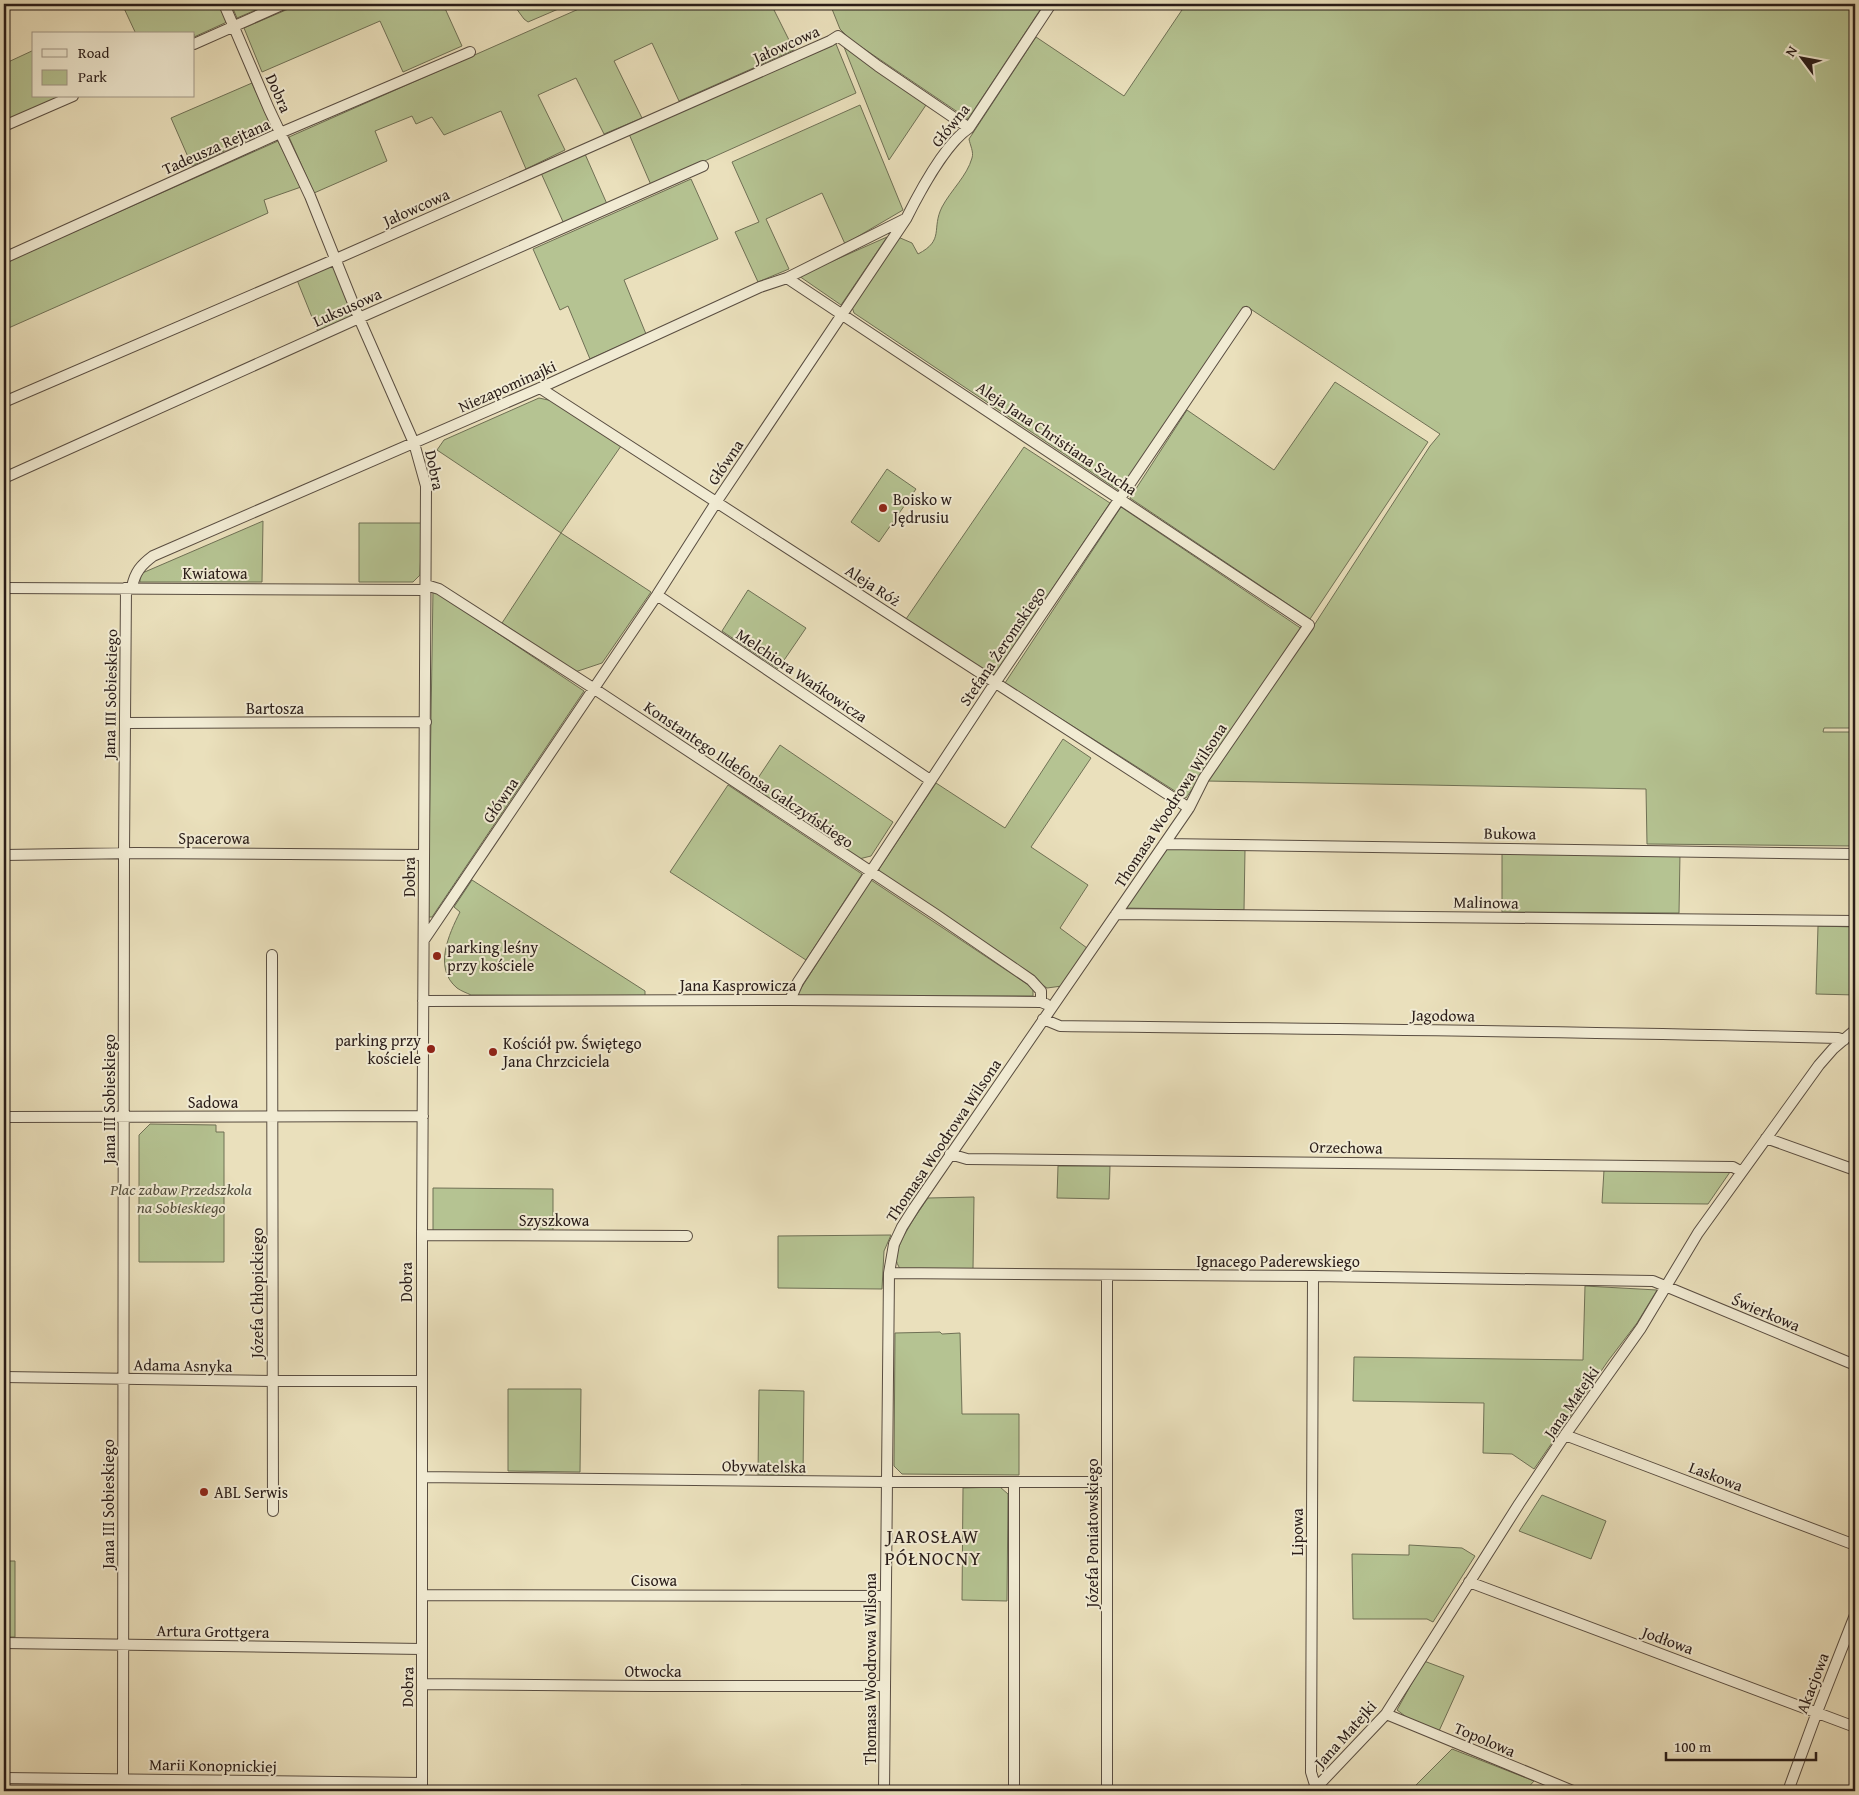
<svg xmlns="http://www.w3.org/2000/svg" width="1859" height="1795" font-family="'Gentium Book Plus',serif">
<style>
.green{fill:#b5c392;stroke:#6f7055}
.lines{fill:none;stroke-linecap:round;stroke-linejoin:round}
.street-casing{stroke:#594d41;stroke-width:12}
.street{stroke:#f1ebd3;stroke-width:10}
.poi-dot{fill:#8f2418;stroke:#f1ebd3;stroke-width:2}
.labels{text-anchor:middle;stroke-width:4;stroke-linejoin:round;paint-order:stroke}
.street-label{font-size:16px;fill:#291c18;stroke:#f1ebd3}
.poi-label{font-size:16px;fill:#291c18;stroke:#f1ebd3;text-anchor:start}
.park-label{font-size:16px;font-style:italic;fill:#534e3d;stroke:#f1ebd3}
.quarter-label{font-size:19px;letter-spacing:1px;fill:#291c18;stroke:#f1ebd3}
</style>
<rect width="100%" height="100%" fill="#eae0bc"/>
<filter id="stains"><feTurbulence type="fractalNoise" baseFrequency=".004" numOctaves="4"/><feColorMatrix values="0 0 0 0 .2 0 0 0 0 .09 0 0 0 0 .02 0 0 0 .5 -.17"/></filter>
<radialGradient id="worn" r=".72"><stop offset=".6" stop-color="#630" stop-opacity="0"/><stop offset="1" stop-color="#630" stop-opacity=".3"/></radialGradient>
<!-- green -->
<path class="green" d="M 122,4 L 219,4 L 227,22 L 194,37 L 194,34 L 136,34 Z
M 231,4 L 265,4 L 265,6 L 237,18 Z
M 300,4 L 443,4 L 462,46 L 403,72 L 380,21 L 262,72 L 244,28 Z
M 513,4 L 570,4 L 528,22 L 524,19 Z
M 590,4 L 771,4 L 794,50 L 679,101 L 652,43 L 614,61 L 642,118 L 604,134 L 576,78 L 538,95 L 565,150 L 526,169 L 501,111 L 444,135 L 432,117 L 416,124 L 412,116 L 375,131 L 387,161 L 314,193 L 289,137 Z
M 830,4 L 1044,4 L 968,119 L 851,40 L 840,29 Z
M 1186,4 L 1855,4 L 1855,728 L 1824,728 L 1823,732 L 1855,732 L 1855,846 L 1647,844 L 1646,789 L 1206,781 L 1311,630 L 1430,446 L 1440,434 L 1246,306 L 1121,492 L 854,313 L 852,307 L 898,237 L 912,243 L 918,254 C 945,240 931,229 942,207 C 951,190 967,176 972,158 C 974,152 970,145 969,139 L 1036,37 L 1124,96 Z
M 836,44 L 856,93 L 651,185 L 629,134 Z
M 844,47 L 926,105 L 889,160 Z
M 34,50 L 34,96 L 62,96 L 4,122 L 4,59 L 6,63 Z
M 252,83 L 269,121 L 265,132 L 192,166 L 171,118 Z
M 860,105 L 903,210 L 845,244 L 822,193 L 766,219 L 789,269 L 758,282 L 735,232 L 759,222 L 732,162 Z
M 278,141 L 301,187 L 264,200 L 268,213 L 4,330 L 4,263 Z
M 585,154 L 607,204 L 564,224 L 541,173 Z
M 691,179 L 718,239 L 624,280 L 646,334 L 590,359 L 568,306 L 560,310 L 533,249 Z
M 887,237 L 841,305 L 799,276 Z
M 333,266 L 354,316 L 318,332 L 297,280 Z
M 1335,382 L 1428,442 L 1310,619 L 1130,498 L 1187,410 L 1274,470 Z
M 539,398 L 553,401 L 621,446 L 561,533 L 651,592 L 602,663 L 575,672 L 502,623 L 561,533 L 437,450 L 444,440 Z
M 1024,447 L 1110,503 L 992,678 L 906,619 Z
M 887,469 L 916,489 L 879,542 L 851,522 Z
M 1121,507 L 1302,629 L 1186,798 L 1005,683 Z
M 263,521 L 262,582 L 140,582 L 140,574 Z
M 359,523 L 422,523 L 420,575 L 413,582 L 359,582 Z
M 433,590 L 584,691 L 432,917 L 428,917 Z
M 748,590 L 806,628 L 778,669 L 722,631 Z
M 1063,739 L 1091,758 L 1031,847 L 1088,885 L 1060,928 L 1087,948 L 1062,986 L 1047,988 L 880,876 L 879,869 L 936,783 L 1005,828 Z
M 780,745 L 893,822 L 871,856 L 859,859 L 752,787 Z
M 728,785 L 862,874 L 806,960 L 670,872 Z
M 1162,849 L 1245,850 L 1244,910 L 1124,908 Z
M 1502,852 L 1680,854 L 1679,913 L 1502,912 Z
M 472,880 L 645,991 L 645,996 L 471,995 C 467,993 461,991 457,988 C 433,968 449,934 460,912 L 454,907 Z
M 871,880 L 1033,988 L 1033,996 L 796,996 Z
M 1818,926 L 1855,927 L 1855,995 L 1816,994 Z
M 150,1124 L 216,1125 L 216,1132 L 224,1132 L 224,1262 L 139,1262 L 139,1135 Z
M 1058,1166 L 1110,1166 L 1109,1199 L 1057,1198 Z
M 1604,1170 L 1730,1172 L 1708,1204 L 1602,1203 Z
M 433,1188 L 553,1189 L 553,1231 L 433,1232 Z
M 974,1197 L 973,1269 L 900,1269 C 898,1265 896,1262 896,1258 C 897,1242 919,1211 928,1198 Z
M 891,1235 L 884,1251 L 882,1289 L 778,1288 L 778,1236 Z
M 1585,1286 L 1657,1290 L 1637,1323 L 1608,1361 L 1534,1469 L 1512,1454 L 1483,1453 L 1484,1403 L 1353,1401 L 1354,1357 L 1583,1360 Z
M 940,1332 L 942,1334 L 960,1333 L 962,1414 L 1019,1414 L 1019,1475 L 902,1474 L 894,1466 L 895,1333 Z
M 508,1389 L 581,1389 L 580,1472 L 508,1471 Z
M 759,1390 L 804,1391 L 803,1475 L 758,1475 Z
M 1000,1487 L 1008,1494 L 1007,1601 L 962,1600 L 963,1488 Z
M 1542,1495 L 1606,1521 L 1591,1559 L 1519,1531 Z
M 1409,1545 L 1462,1548 L 1475,1556 L 1433,1622 L 1427,1619 L 1353,1619 L 1352,1554 L 1409,1555 Z
M 4,1561 L 15,1561 L 15,1637 L 4,1637 Z
M 1424,1661 L 1464,1676 L 1439,1731 L 1409,1719 L 1397,1710 Z
M 1452,1749 L 1534,1781 L 1525,1791 L 1410,1791 Z
M 741,1785 L 879,1787 L 879,1791 L 741,1791 Z"/>
<g class="lines">
<defs>
<path id="street" d="M 224,4 L 269,109 L 310,196 L 359,318 L 414,443 L 426,486 L 422,1235 L 422,1791
M 194,44 L 284,4
M 4,126 L 73,96
M 4,258 L 280,133 L 470,52
M 787,278 L 1309,625 L 1204,778 L 1189,808 L 914,1208 L 902,1227 L 894,1244 L 889,1273 L 884,1791
M 540,388 L 1189,808
M 4,402 L 336,259 L 830,41 L 838,36 L 878,66 L 969,128
M 4,478 L 359,318 L 703,166
M 426,585 L 439,589 L 593,688 L 935,914 L 1031,980 L 1041,991 L 1041,1002
M 132,587 C 135,572 141,565 153,556 L 540,388 L 760,287 L 787,278 L 905,219
M 4,588 L 426,590
M 657,595 L 930,780
M 125,723 L 426,722
M 1164,844 L 1855,854
M 4,855 L 135,853 L 424,855
M 1116,914 L 1855,921
M 424,940 L 657,595 L 717,501 L 906,219 C 919,193 946,143 969,128 L 1051,4
M 272,955 L 273,1511
M 790,1000 L 798,982 L 995,683 L 1246,312
M 423,1001 L 790,1000 L 1041,1002 L 1046,1004
M 1043,1019 L 1060,1026 C 1320,1029 1579,1031 1838,1038 L 1844,1040
M 4,1117 L 423,1116
M 1766,1138 L 1855,1170
M 950,1154 L 967,1159 L 1733,1167 L 1742,1172
M 422,1235 L 687,1236
M 889,1273 L 1313,1276 L 1653,1281 L 1855,1365
M 1107,1275 L 1107,1791
M 1313,1276 L 1311,1772 L 1316,1788
M 4,1377 L 273,1381 L 422,1381
M 1565,1435 L 1855,1545
M 422,1477 L 887,1482 L 1107,1482
M 1014,1482 L 1014,1791
M 1469,1582 L 1855,1727
M 422,1595 L 886,1596
M 4,1643 L 422,1649
M 422,1684 L 650,1686 L 885,1686
M 1386,1714 L 1573,1791
M 4,1778 L 422,1783
M 123,1791 L 124,853 L 126,588
M 1313,1791 L 1386,1714 L 1519,1504 L 1565,1435 L 1641,1328 L 1698,1233 L 1819,1065 L 1833,1049 L 1855,1030
M 1788,1791 L 1817,1712 L 1855,1615"/>
</defs>
<!-- street casing -->
<use href="#street" class="street-casing"/>
<!-- street -->
<use href="#street" class="street"/>
</g>
<!-- markers -->
<g class="poi-dot">
<circle cx="883" cy="508" r="5"/>
<circle cx="437" cy="956" r="5"/>
<circle cx="431" cy="1049" r="5"/>
<circle cx="493" cy="1052" r="5"/>
<circle cx="204" cy="1492" r="5"/>
</g>
<g class="labels">
<!-- street labels -->
<g class="street-label">
<text transform="translate(786 44) rotate(-24)" y="6">Jałowcowa</text>
<text transform="translate(279 93) rotate(66)" y="6">Dobra</text>
<text transform="translate(950 125) rotate(-51)" y="6">Główna</text>
<text transform="translate(216 146) rotate(-24)" y="6">Tadeusza Rejtana</text>
<text transform="translate(416 207) rotate(-24)" y="6">Jałowcowa</text>
<text transform="translate(347 307) rotate(-24)" y="6">Luksusowa</text>
<text transform="translate(507 386) rotate(-24)" y="6">Niezapominajki</text>
<text transform="translate(1057 438) rotate(34)" y="6">Aleja Jana Christiana Szucha</text>
<text transform="translate(725 462) rotate(-56)" y="6">Główna</text>
<text transform="translate(435 470) rotate(78)" y="6">Dobra</text>
<text x="215" y="579">Kwiatowa</text>
<text transform="translate(873 585) rotate(33)" y="6">Aleja Róż</text>
<text transform="translate(1002 646) rotate(-56)" y="6">Stefana Żeromskiego</text>
<text transform="translate(802 675) rotate(34)" y="6">Melchiora Wańkowicza</text>
<text transform="translate(110 694) rotate(-89)" y="6">Jana III Sobieskiego</text>
<text x="275" y="714">Bartosza</text>
<text transform="translate(749 774) rotate(34)" y="6">Konstantego Ildefonsa Gałczyńskiego</text>
<text transform="translate(500 800) rotate(-56)" y="6">Główna</text>
<text transform="translate(1170 805) rotate(-57)" y="6">Thomasa Woodrowa Wilsona</text>
<text transform="translate(1510 833) rotate(1)" y="6">Bukowa</text>
<text x="214" y="844">Spacerowa</text>
<text transform="translate(409 877) rotate(-90)" y="6">Dobra</text>
<text transform="translate(1486 902) rotate(1)" y="6">Malinowa</text>
<text x="738" y="991">Jana Kasprowicza</text>
<text transform="translate(1443 1015) rotate(1)" y="6">Jagodowa</text>
<text transform="translate(109 1099) rotate(-90)" y="6">Jana III Sobieskiego</text>
<text x="213" y="1108">Sadowa</text>
<text transform="translate(943 1140) rotate(-56)" y="6">Thomasa Woodrowa Wilsona</text>
<text transform="translate(1346 1147) rotate(1)" y="6">Orzechowa</text>
<text x="554" y="1226">Szyszkowa</text>
<text x="1278" y="1267">Ignacego Paderewskiego</text>
<text transform="translate(406 1282) rotate(-90)" y="6">Dobra</text>
<text transform="translate(257 1293) rotate(-90)" y="6">Józefa Chłopickiego</text>
<text transform="translate(1766 1312) rotate(23)" y="6">Świerkowa</text>
<text transform="translate(183 1365) rotate(1)" y="6">Adama Asnyka</text>
<text transform="translate(1571 1402) rotate(-55)" y="6">Jana Matejki</text>
<text transform="translate(764 1466) rotate(1)" y="6">Obywatelska</text>
<text transform="translate(1716 1476) rotate(21)" y="6">Laskowa</text>
<text transform="translate(108 1504) rotate(-90)" y="6">Jana III Sobieskiego</text>
<text transform="translate(1297 1532) rotate(-90)" y="6">Lipowa</text>
<text transform="translate(1092 1533) rotate(-90)" y="6">Józefa Poniatowskiego</text>
<text x="654" y="1586">Cisowa</text>
<text transform="translate(213 1631) rotate(1)" y="6">Artura Grottgera</text>
<text transform="translate(1668 1640) rotate(20)" y="6">Jodłowa</text>
<text transform="translate(870 1669) rotate(-90)" y="6">Thomasa Woodrowa Wilsona</text>
<text x="653" y="1677">Otwocka</text>
<text transform="translate(1812 1683) rotate(-69)" y="6">Akacjowa</text>
<text transform="translate(407 1687) rotate(-89)" y="6">Dobra</text>
<text transform="translate(1345 1734) rotate(-48)" y="6">Jana Matejki</text>
<text transform="translate(1485 1739) rotate(23)" y="6">Topolowa</text>
<text transform="translate(213 1765) rotate(1)" y="6">Marii Konopnickiej</text>
</g>
<!-- poi labels -->
<g class="poi-label">
<text x="893" y="505">Boisko w<tspan x="893" dy="18">Jędrusiu</tspan></text>
<text x="447" y="953">parking leśny<tspan x="447" dy="18">przy kościele</tspan></text>
<text x="421" y="1046" text-anchor="end">parking przy<tspan x="421" dy="18">kościele</tspan></text>
<text x="503" y="1049">Kościół pw. Świętego<tspan x="503" dy="18">Jana Chrzciciela</tspan></text>
<text x="214" y="1498">ABL Serwis</text>
</g>
<!-- park labels -->
<g class="park-label">
<text x="181" y="1195">Plac zabaw Przedszkola<tspan x="181" dy="18">na Sobieskiego</tspan></text>
</g>
<!-- quarter labels -->
<g class="quarter-label">
<text x="933" y="1543">JAROSŁAW<tspan x="933" dy="22">PÓŁNOCNY</tspan></text>
</g>
</g>
<!-- margin -->
<rect width="1859" height="1795" fill="none" stroke="#eae0bc" stroke-width="20"/>
<rect x="5" y="5" width="1849" height="1785" fill="none" stroke="#291c18" stroke-width="2.5"/>
<rect x="10" y="10" width="1839" height="1775" fill="none" stroke="#291c18"/>
<!-- legend -->
<rect x="32" y="32" width="162" height="65" fill="#f1ebd3" stroke="#a19888"/>
<rect x="42" y="49" width="25" height="8" fill="#f1ebd3" stroke="#a19888"/>
<text x="78" y="58" font-size="15" fill="#291c18">Road</text>
<rect x="42" y="70" width="25" height="15" fill="#b5c392" stroke="#a19888"/>
<text x="78" y="82" font-size="15" fill="#291c18">Park</text>
<!-- north arrow -->
<g transform="translate(1802 58) rotate(302)" stroke="#f1ebd3" stroke-width="4" paint-order="stroke">
<path d="M0-4L9 19L0 12L-9 19Z" fill="#291c18"/>
<text y="-8" font-size="14" font-weight="bold" text-anchor="middle" fill="#291c18">N</text>
</g>
<!-- scale -->
<path d="M1666 1752v8h150v-8" fill="none" stroke="#291c18" stroke-width="2.5"/>
<text x="1674" y="1752" font-size="15" fill="#291c18" stroke="#f1ebd3" stroke-width="4" paint-order="stroke">100 m</text>
<rect width="100%" height="100%" filter="url(#stains)"/>
<rect width="100%" height="100%" fill="url(#worn)"/>
</svg>
